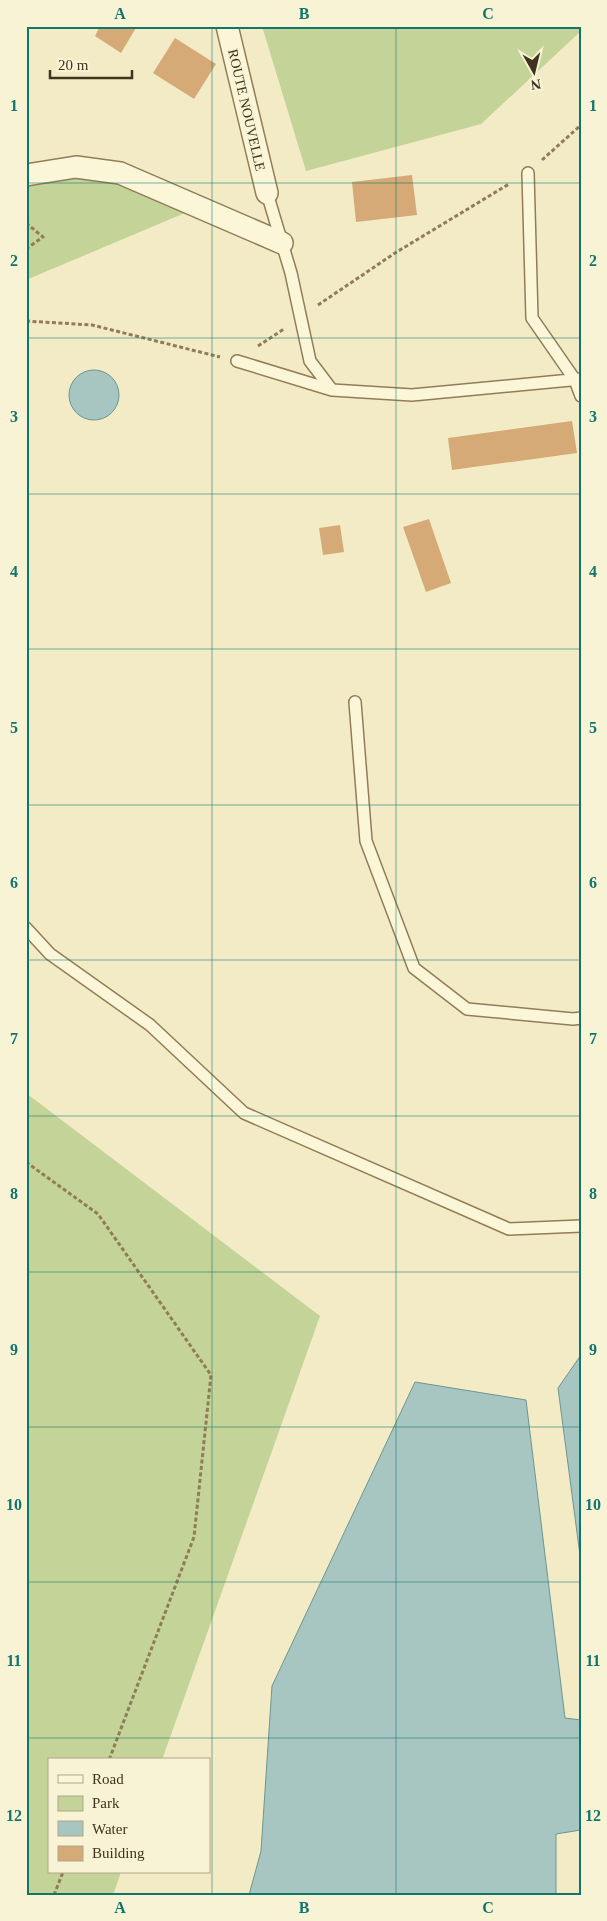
<svg xmlns="http://www.w3.org/2000/svg" width="607" height="1921" font-family="Georgia,serif">
<style>
.green{fill:#c4d397}
.water{fill:#a7c6c1;stroke:#6c9690}
.building{fill:#d5aa76}
.lines{fill:none;stroke-linecap:round;stroke-linejoin:round}
.service-casing{stroke:#907d58;stroke-width:14}
.minor-casing{stroke:#907d58;stroke-width:24}
.path{stroke:#907d58;stroke-width:3;stroke-dasharray:4 2.5;stroke-linecap:butt}
.service{stroke:#fcf6d9;stroke-width:11}
.minor{stroke:#fcf6d9;stroke-width:21}
.grid{fill:none;stroke:#0f766e;stroke-width:1;stroke-opacity:0.55}
.labels{text-anchor:middle;stroke-width:4;stroke-linejoin:round;paint-order:stroke}
.street-label{font-size:14px;fill:#3f321e;stroke:#f9f3d5}
.neatline{fill:none;stroke:#0f766e;stroke-width:2}
.grid-label{font-size:16px;text-anchor:middle;font-weight:bold;fill:#0f766e}
</style>
<rect width="100%" height="100%" fill="#f3ebc5"/>
<!-- green -->
<path class="green" d="M 262,26 L 581,26 L 581,31 L 481,124 L 306,171 Z
M 76,167 L 199,207 L 26,280 L 26,175 Z
M 26,1093 L 320,1316 L 162,1760 L 49,1760 L 49,1872 L 121,1872 L 113,1895 L 26,1895 Z"/>
<!-- water -->
<path class="water" d="M69 395a25 25 0 1 1 50 0a25 25 0 1 1-50 0Z
M 581,1355 L 581,1563 L 558,1388 Z
M 415,1382 L 526,1400 L 565,1718 L 581,1720 L 581,1830 L 556,1834 L 556,1895 L 249,1895 L 261,1851 L 272,1686 Z"/>
<!-- building -->
<path class="building" d="M 100,26 L 137,26 L 121,53 L 95,36 Z
M 175,38 L 216,64 L 194,99 L 153,73 Z
M 412,175 L 417,215 L 356,222 L 352,182 Z
M 572,421 L 577,453 L 452,470 L 448,438 Z
M 429,519 L 451,583 L 426,592 L 403,527 Z
M 340,525 L 344,552 L 323,555 L 319,528 Z"/>
<g class="lines">
<defs>
<path id="service" d="M 528,173 L 532,318 L 575,380 L 581,396
M 267,193 L 291,273 L 310,361 L 332,390 L 412,395 L 581,379
M 237,361 L 332,390
M 355,702 L 366,841 L 414,968 L 467,1009 L 573,1019 L 581,1018
M 26,928 L 50,954 L 150,1025 L 244,1113 L 509,1229 L 581,1226"/>
<path id="minor" d="M 227,26 L 267,193
M 26,175 L 76,167 L 120,173 L 282,243"/>
</defs>
<!-- service casing -->
<use href="#service" class="service-casing"/>
<!-- minor casing -->
<use href="#minor" class="minor-casing"/>
<!-- path -->
<path class="path" d="M 542,160 L 581,125
M 26,223 L 43,237 L 26,249
M 318,305 L 395,253 L 509,184
M 26,321 L 92,325 L 220,357
M 258,346 L 284,329
M 26,1162 L 98,1214 L 211,1375 L 194,1537 L 109,1760
M 54,1895 L 63,1872"/>
<!-- service -->
<use href="#service" class="service"/>
<!-- minor -->
<use href="#minor" class="minor"/>
</g>
<!-- grid -->
<path class="grid" d="M 212,26 L 212,1895M 396,26 L 396,1895M 26,183 L 581,183M 26,338 L 581,338M 26,494 L 581,494M 26,649 L 581,649M 26,805 L 581,805M 26,960 L 581,960M 26,1116 L 581,1116M 26,1272 L 581,1272M 26,1427 L 581,1427M 26,1582 L 581,1582M 26,1738 L 581,1738"/>
<g class="labels">
<!-- street labels -->
<g class="street-label">
<text transform="translate(247 110) rotate(77)" y="5">ROUTE NOUVELLE</text>
</g>
</g>
<!-- border -->
<rect width="607" height="1921" fill="none" stroke="#f9f3d5" stroke-width="55"/>
<!-- legend -->
<rect x="48" y="1758" width="162" height="115" fill="#f9f3d5" stroke="#afa68c"/>
<rect x="58" y="1775" width="25" height="8" fill="#fcf6d9" stroke="#afa68c"/>
<text x="92" y="1784" font-size="15" fill="#3f321e">Road</text>
<rect x="58" y="1796" width="25" height="15" fill="#c4d397" stroke="#afa68c"/>
<text x="92" y="1808" font-size="15" fill="#3f321e">Park</text>
<rect x="58" y="1821" width="25" height="15" fill="#a7c6c1" stroke="#afa68c"/>
<text x="92" y="1834" font-size="15" fill="#3f321e">Water</text>
<rect x="58" y="1846" width="25" height="15" fill="#d5aa76" stroke="#afa68c"/>
<text x="92" y="1858" font-size="15" fill="#3f321e">Building</text>
<!-- north arrow -->
<g transform="translate(534 72) rotate(172)" stroke="#f9f3d5" stroke-width="4" paint-order="stroke">
<path d="M0-4L9 19L0 12L-9 19Z" fill="#3f321e"/>
<text y="-8" font-size="14" font-weight="bold" text-anchor="middle" fill="#3f321e">N</text>
</g>
<!-- scale -->
<path d="M50 70v8h82v-8" fill="none" stroke="#3f321e" stroke-width="2.5"/>
<text x="58" y="70" font-size="15" fill="#3f321e" stroke="#f9f3d5" stroke-width="4" paint-order="stroke">20 m</text>
<rect x="28" y="28" width="552" height="1866" class="neatline"/>
<g class="grid-label">
<text x="120" y="19">A</text>
<text x="304" y="19">B</text>
<text x="488" y="19">C</text>
<text x="14" y="111">1</text>
<text x="593" y="111">1</text>
<text x="14" y="266">2</text>
<text x="593" y="266">2</text>
<text x="14" y="422">3</text>
<text x="593" y="422">3</text>
<text x="14" y="577">4</text>
<text x="593" y="577">4</text>
<text x="14" y="733">5</text>
<text x="593" y="733">5</text>
<text x="14" y="888">6</text>
<text x="593" y="888">6</text>
<text x="14" y="1044">7</text>
<text x="593" y="1044">7</text>
<text x="14" y="1199">8</text>
<text x="593" y="1199">8</text>
<text x="14" y="1355">9</text>
<text x="593" y="1355">9</text>
<text x="14" y="1510">10</text>
<text x="593" y="1510">10</text>
<text x="14" y="1666">11</text>
<text x="593" y="1666">11</text>
<text x="14" y="1821">12</text>
<text x="593" y="1821">12</text>
<text x="120" y="1913">A</text>
<text x="304" y="1913">B</text>
<text x="488" y="1913">C</text>
</g>
</svg>
